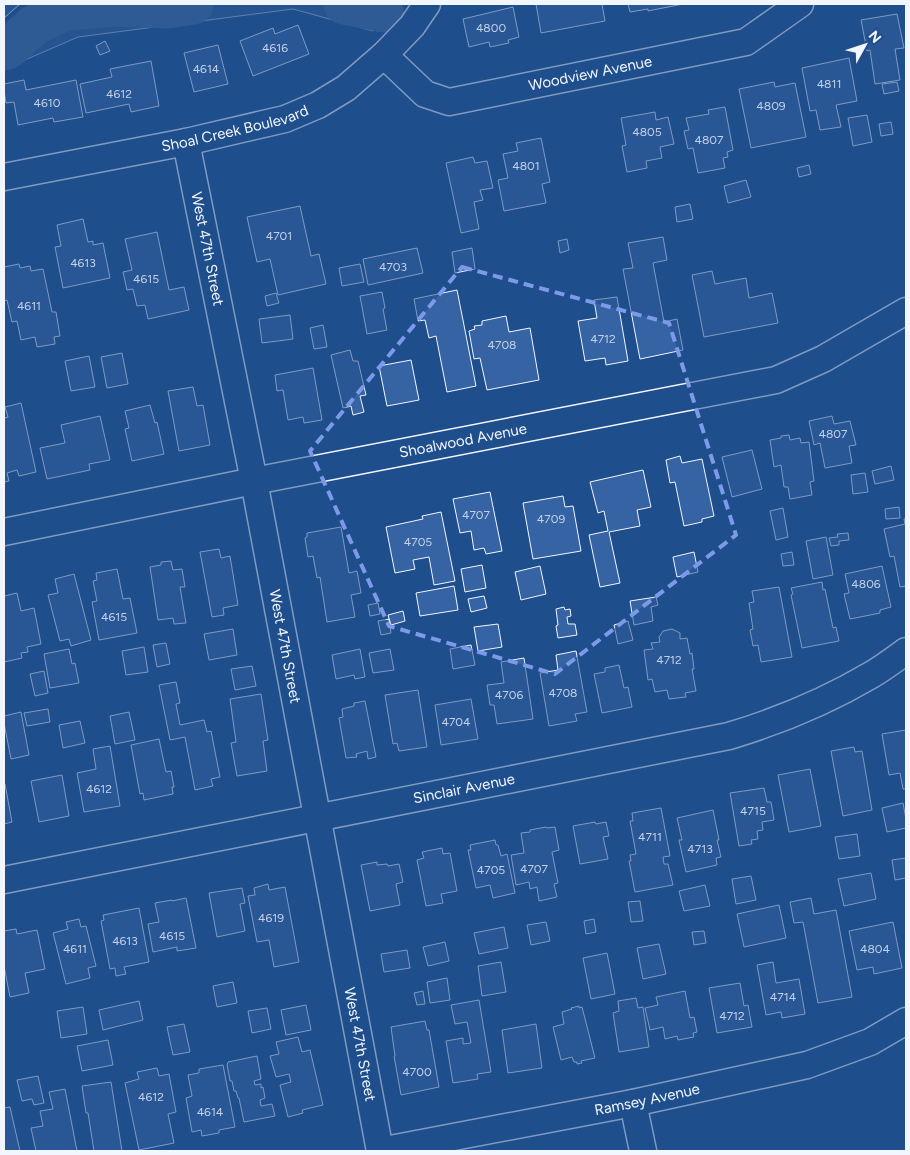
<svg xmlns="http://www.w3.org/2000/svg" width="910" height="1155" font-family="Figtree,sans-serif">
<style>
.built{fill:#305b95;stroke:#a8bbd7}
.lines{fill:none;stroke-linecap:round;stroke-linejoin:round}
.river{stroke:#446ba0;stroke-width:41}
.building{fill:#3563a3;stroke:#f2f6ff}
.minor-casing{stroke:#f2f6ff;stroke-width:29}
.minor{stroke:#1f4e8c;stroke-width:26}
.marked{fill:none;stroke:#7d9aea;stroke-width:4;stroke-dasharray:10 6;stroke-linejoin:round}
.labels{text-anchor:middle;stroke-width:4;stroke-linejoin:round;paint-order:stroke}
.number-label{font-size:12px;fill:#c3d1e8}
.street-label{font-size:15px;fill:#f2f6ff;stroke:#1f4e8c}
</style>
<rect width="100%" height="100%" fill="#1f4e8c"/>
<!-- built -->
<path class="built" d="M 60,4 L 385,4 L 373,31 L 293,9 L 78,37 L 4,69 L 4,29 L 28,16 Z"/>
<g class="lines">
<!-- river -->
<path class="river" d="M 344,4 L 383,12
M 4,50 L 9,48 L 34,25 L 66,10 L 113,6 L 168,8 L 193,4"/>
</g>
<!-- building -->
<path class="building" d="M 4,4 L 20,4 L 4,18 Z
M 536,4 L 602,4 L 605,21 L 541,33 Z
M 628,4 L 683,4 L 648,11 L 648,9 L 630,12 Z
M 513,7 L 519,37 L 508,40 L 509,43 L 490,47 L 489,42 L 469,47 L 463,19 Z
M 897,14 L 904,48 L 895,49 L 900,80 L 875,84 L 870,50 L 867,51 L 861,20 Z
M 298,25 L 309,54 L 253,76 L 240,41 L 273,28 L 275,34 Z
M 105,41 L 110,51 L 100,55 L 96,46 Z
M 218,45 L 228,84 L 194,92 L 184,53 Z
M 849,58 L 857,101 L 836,105 L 841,127 L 820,130 L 816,110 L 810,111 L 802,68 Z
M 151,61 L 159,106 L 131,112 L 129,104 L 86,113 L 80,84 L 112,77 L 110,69 Z
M 24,80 L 26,90 L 76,80 L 83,117 L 54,122 L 53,118 L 18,125 L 14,102 L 6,103 L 4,91 L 4,84 Z
M 774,82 L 775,87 L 795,83 L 806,137 L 751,148 L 739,89 Z
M 897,82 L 899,91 L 884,94 L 882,84 Z
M 725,107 L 733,150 L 727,152 L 728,157 L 723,158 L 725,168 L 698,173 L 693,148 L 688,149 L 684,131 L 689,130 L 686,118 L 709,114 L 708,110 Z
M 655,112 L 656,120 L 668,117 L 674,144 L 660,147 L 662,158 L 646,161 L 647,168 L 627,172 L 622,146 L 626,145 L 621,118 Z
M 867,115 L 872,142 L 853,146 L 848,118 Z
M 891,122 L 893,134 L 881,136 L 879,124 Z
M 541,138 L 550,182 L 542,184 L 546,203 L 504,211 L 498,180 L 508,178 L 503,154 L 518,151 L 516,143 Z
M 473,157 L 475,163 L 487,161 L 493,188 L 480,190 L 483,200 L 474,202 L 479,229 L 461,233 L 446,163 Z
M 809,165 L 811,174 L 799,177 L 797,168 Z
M 746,180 L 751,197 L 728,203 L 724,186 Z
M 690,204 L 693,219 L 677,222 L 675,207 Z
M 300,206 L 311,256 L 319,254 L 326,284 L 278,295 L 270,259 L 257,262 L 247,217 Z
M 83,219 L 88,242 L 93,241 L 93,245 L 103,243 L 110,278 L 63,288 L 55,247 L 61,246 L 57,225 Z
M 157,232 L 169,290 L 184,287 L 189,310 L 148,319 L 145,305 L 137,306 L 133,289 L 127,290 L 123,272 L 132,270 L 125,239 Z
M 663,237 L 667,260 L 653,263 L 664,322 L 677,319 L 683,350 L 640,359 L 623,269 L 633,268 L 628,243 Z
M 567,239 L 569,250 L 560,253 L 558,241 Z
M 417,248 L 423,273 L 368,285 L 363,259 Z
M 472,248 L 475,269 L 455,273 L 452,252 Z
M 19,264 L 20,268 L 30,266 L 31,271 L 43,269 L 52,312 L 56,312 L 60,336 L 54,337 L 55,344 L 37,347 L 35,337 L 21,340 L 17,321 L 12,322 L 7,300 L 4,301 L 4,267 Z
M 360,264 L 364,282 L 342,286 L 339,268 Z
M 712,271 L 715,284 L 746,278 L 749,298 L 772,293 L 778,323 L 704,337 L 692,275 Z
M 457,290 L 476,386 L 447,392 L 436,336 L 429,338 L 425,320 L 418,321 L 414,299 Z
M 382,292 L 385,308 L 383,309 L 387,330 L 367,334 L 360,296 Z
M 276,293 L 279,303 L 267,306 L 265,296 Z
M 617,297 L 628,361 L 606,365 L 605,358 L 585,361 L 578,321 L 597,318 L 594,300 Z
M 290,315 L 293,339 L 262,343 L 259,319 Z
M 506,316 L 509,332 L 530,328 L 539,380 L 487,390 L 480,358 L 474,359 L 469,331 L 475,329 L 474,326 L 482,325 L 482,321 Z
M 323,325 L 327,347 L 314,349 L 310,328 Z
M 350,350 L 353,361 L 358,361 L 366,395 L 360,396 L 364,412 L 353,415 L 351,406 L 343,408 L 331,355 Z
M 122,353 L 128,384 L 107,388 L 101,357 Z
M 89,356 L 95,387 L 71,391 L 65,361 Z
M 411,360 L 419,400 L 387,406 L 379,366 Z
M 313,368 L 322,420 L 304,423 L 303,417 L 288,420 L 283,390 L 277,391 L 275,375 Z
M 193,387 L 197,406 L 203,405 L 210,445 L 179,451 L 168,391 Z
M 21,403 L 36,472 L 19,476 L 17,470 L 7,473 L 9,481 L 4,482 L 4,418 L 8,417 L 5,407 Z
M 150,405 L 155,423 L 157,422 L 164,454 L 132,461 L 125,429 L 129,428 L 125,411 Z
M 100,416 L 110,460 L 89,464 L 90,470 L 47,479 L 40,448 L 65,443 L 61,425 Z
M 832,416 L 834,424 L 850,421 L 856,445 L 849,446 L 852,463 L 825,468 L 820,443 L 814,445 L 809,421 Z
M 789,435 L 790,440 L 800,438 L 801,443 L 809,442 L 814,481 L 810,482 L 812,495 L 790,499 L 788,487 L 784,487 L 781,465 L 774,467 L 770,440 L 781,438 L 781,436 Z
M 752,450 L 762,489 L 732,497 L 722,457 Z
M 680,456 L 682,463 L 702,459 L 714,516 L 702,519 L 702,522 L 684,526 L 675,482 L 670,483 L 666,460 Z
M 891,466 L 894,480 L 875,484 L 872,471 Z
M 643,470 L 651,507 L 637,510 L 640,526 L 609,532 L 620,583 L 600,587 L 589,535 L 608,531 L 604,511 L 598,513 L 590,482 Z
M 865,473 L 868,492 L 853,494 L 851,475 Z
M 490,492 L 502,551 L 486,554 L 484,548 L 474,550 L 471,531 L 460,533 L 453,499 Z
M 563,496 L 565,507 L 573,506 L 581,551 L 533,559 L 523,503 Z
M 899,507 L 900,518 L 886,519 L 885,509 Z
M 783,508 L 788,537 L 776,540 L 770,511 Z
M 441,512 L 455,581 L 434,585 L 429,557 L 413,560 L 415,569 L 395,573 L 386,527 L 423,519 L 422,516 Z
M 906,518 L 906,586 L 900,587 L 894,556 L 890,557 L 884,529 L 905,524 L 904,519 Z
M 341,527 L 349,573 L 357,571 L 361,593 L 351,595 L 355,617 L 327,622 L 320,577 L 317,578 L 313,556 L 308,557 L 305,538 L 307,537 L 307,533 Z
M 848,533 L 849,540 L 839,541 L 839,545 L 831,546 L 829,538 L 838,537 L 837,534 Z
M 826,537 L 833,575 L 813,579 L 806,541 Z
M 219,549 L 221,558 L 230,556 L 238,605 L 223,608 L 224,615 L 212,617 L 200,552 Z
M 694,552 L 698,572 L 677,577 L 673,557 Z
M 792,552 L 794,565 L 783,566 L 781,554 Z
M 171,561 L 173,570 L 182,569 L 185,587 L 180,587 L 186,623 L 174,624 L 173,618 L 158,620 L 150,567 L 161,565 L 161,562 Z
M 482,565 L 486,588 L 465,592 L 461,569 Z
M 540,566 L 546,594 L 521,600 L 515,572 Z
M 882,566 L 891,607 L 880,610 L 880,613 L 850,619 L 844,594 L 849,593 L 845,574 Z
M 117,569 L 123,599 L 130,598 L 137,633 L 99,640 L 92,602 L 97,601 L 93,581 L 97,580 L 96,573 Z
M 74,574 L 91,640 L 71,646 L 69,639 L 60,641 L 48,595 L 58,593 L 55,579 Z
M 822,582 L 823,590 L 825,589 L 833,628 L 836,627 L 839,641 L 802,648 L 791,595 L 793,594 L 791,588 Z
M 454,586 L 458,610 L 420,616 L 416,593 Z
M 779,587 L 792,657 L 761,662 L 758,645 L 753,646 L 750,630 L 753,629 L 749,603 L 754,602 L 752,591 Z
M 17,593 L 21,611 L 34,608 L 41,644 L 27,647 L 28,652 L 21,653 L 22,658 L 4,662 L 4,596 Z
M 484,596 L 487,608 L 471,612 L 468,599 Z
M 656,597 L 658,605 L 651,607 L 653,621 L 634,625 L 630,601 Z
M 378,603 L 380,614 L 370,616 L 368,605 Z
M 564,607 L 565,610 L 570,609 L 571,616 L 567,617 L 568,624 L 575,624 L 577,635 L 558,638 L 556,626 L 558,625 L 556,609 Z
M 403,611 L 405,621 L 391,625 L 388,615 Z
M 389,619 L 391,633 L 381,635 L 378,621 Z
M 628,621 L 633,640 L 618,644 L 614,625 Z
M 498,624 L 502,647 L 478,651 L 474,627 Z
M 233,629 L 237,655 L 209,660 L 204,634 Z
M 672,629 L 680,633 L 680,639 L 687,638 L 690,654 L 692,653 L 694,669 L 692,669 L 696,691 L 685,693 L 686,697 L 669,699 L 667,690 L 655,692 L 652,679 L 648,680 L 644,650 L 653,649 L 651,643 L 660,642 L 659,637 L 663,631 Z
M 166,643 L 170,664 L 157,667 L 153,645 Z
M 471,645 L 475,665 L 453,669 L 450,649 Z
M 144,647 L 148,672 L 126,675 L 122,651 Z
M 69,649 L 72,664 L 75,663 L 79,683 L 50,688 L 44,654 Z
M 360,649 L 365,677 L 355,679 L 354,675 L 336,679 L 332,655 Z
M 390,649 L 394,670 L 373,673 L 369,653 Z
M 576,651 L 587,712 L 575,714 L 577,721 L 549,726 L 540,673 L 558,670 L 556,655 Z
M 524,658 L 533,719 L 497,724 L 494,705 L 490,705 L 487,685 L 504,683 L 501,662 Z
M 619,665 L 624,688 L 628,687 L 632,707 L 602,713 L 594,674 L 605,672 L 605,668 Z
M 252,666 L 256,686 L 235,690 L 231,669 Z
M 44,671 L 48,693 L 35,696 L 30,674 Z
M 176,682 L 180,703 L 176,704 L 180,725 L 204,720 L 207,732 L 211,731 L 220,777 L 211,779 L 213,786 L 195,790 L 185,737 L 170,740 L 159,685 Z
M 418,690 L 427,747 L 399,751 L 397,743 L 393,744 L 385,695 Z
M 261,694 L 268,740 L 263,741 L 267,771 L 237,776 L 231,743 L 236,742 L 230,699 Z
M 471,699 L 478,739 L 441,745 L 435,705 Z
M 365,701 L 376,757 L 368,759 L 367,751 L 356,754 L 357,757 L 346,758 L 339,718 L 343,717 L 342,709 L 354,706 L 354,703 Z
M 48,709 L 50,722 L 27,726 L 24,713 Z
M 21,712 L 29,755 L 11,759 L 4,723 L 4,716 Z
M 129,712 L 135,740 L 115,744 L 110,716 Z
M 80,721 L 85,743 L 63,748 L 59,725 Z
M 906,730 L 906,789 L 903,789 L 900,773 L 889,775 L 882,734 Z
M 159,739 L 166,772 L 171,771 L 174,787 L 172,787 L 173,794 L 144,800 L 143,793 L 140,794 L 131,745 Z
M 110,746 L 120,806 L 84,812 L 77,773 L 96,769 L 93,749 Z
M 854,747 L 855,752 L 862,751 L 872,810 L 843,816 L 831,751 Z
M 810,769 L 821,826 L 789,832 L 778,775 Z
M 62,775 L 69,816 L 39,822 L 31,781 Z
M 5,784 L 12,822 L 4,824 L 4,785 Z
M 764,788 L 767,802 L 771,802 L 774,820 L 762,822 L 763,830 L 757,831 L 758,839 L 751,840 L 752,844 L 739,846 L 730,793 Z
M 903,803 L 906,819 L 906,828 L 887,832 L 882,808 Z
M 661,808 L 670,856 L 663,857 L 664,864 L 668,864 L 673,885 L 635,892 L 629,861 L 631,861 L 630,855 L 636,854 L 630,821 L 633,821 L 632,813 Z
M 713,810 L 719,840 L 717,840 L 721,857 L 716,858 L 717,865 L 686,872 L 679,840 L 682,840 L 677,818 Z
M 595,822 L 596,824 L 606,822 L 609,836 L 603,837 L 608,859 L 580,864 L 573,826 Z
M 546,827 L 547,828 L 555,827 L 559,850 L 552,852 L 558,883 L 554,884 L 557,897 L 539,901 L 537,887 L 530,889 L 529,882 L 516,885 L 511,855 L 524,853 L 521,833 L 530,832 L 530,830 Z
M 857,834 L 860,856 L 839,859 L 835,837 Z
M 495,840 L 496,845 L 498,845 L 501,856 L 507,854 L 515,893 L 493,898 L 490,885 L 476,888 L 468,850 L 471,850 L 470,845 Z
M 442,848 L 443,854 L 450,853 L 457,891 L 441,894 L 443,903 L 426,906 L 417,860 L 424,858 L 422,852 Z
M 906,858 L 906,878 L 895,880 L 892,860 Z
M 377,862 L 377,865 L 387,864 L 388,866 L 399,864 L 403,882 L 396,884 L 400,905 L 370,911 L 361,865 Z
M 871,873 L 876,899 L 844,906 L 838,879 Z
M 751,876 L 756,900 L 736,904 L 732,879 Z
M 268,884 L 269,890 L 285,887 L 299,962 L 274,967 L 269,940 L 257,942 L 248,896 L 255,895 L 254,888 Z
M 705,885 L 710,906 L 684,911 L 679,891 Z
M 242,888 L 245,903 L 240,904 L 245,931 L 217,937 L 209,893 Z
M 186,898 L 196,948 L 177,951 L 177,947 L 153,952 L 148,924 L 159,922 L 155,903 L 172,900 L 172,901 Z
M 811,898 L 814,914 L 836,910 L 852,997 L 818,1003 L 803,922 L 794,923 L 790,902 Z
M 640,901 L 643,921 L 631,922 L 628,902 Z
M 779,905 L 786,938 L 744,947 L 737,914 Z
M 139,908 L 149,962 L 124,967 L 126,974 L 116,976 L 115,968 L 110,969 L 101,921 L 104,920 L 103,915 Z
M 79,919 L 81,927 L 86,926 L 96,966 L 88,968 L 90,978 L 66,984 L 53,933 L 68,929 L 66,922 Z
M 594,919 L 596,932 L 586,934 L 584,921 Z
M 546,922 L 550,941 L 531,945 L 527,925 Z
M 893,922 L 902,968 L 874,974 L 873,967 L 857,970 L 849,931 Z
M 504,927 L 508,948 L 479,954 L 474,933 Z
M 16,929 L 17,934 L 37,930 L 45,969 L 25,973 L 29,993 L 10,997 L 4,966 L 4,931 Z
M 704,931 L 706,943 L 694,945 L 692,932 Z
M 445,942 L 449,961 L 428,966 L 423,947 Z
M 659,944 L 666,974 L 643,979 L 637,948 Z
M 407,950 L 410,968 L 384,972 L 381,954 Z
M 607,953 L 615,994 L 591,999 L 583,958 Z
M 501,962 L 506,992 L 482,996 L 478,966 Z
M 773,962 L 776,983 L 799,979 L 805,1014 L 782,1018 L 781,1012 L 766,1015 L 757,965 Z
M 447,978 L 450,1000 L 430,1003 L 427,982 Z
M 233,982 L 237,1003 L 217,1007 L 213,986 Z
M 740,983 L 744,1006 L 748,1005 L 752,1027 L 717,1033 L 709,988 Z
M 423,991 L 425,1004 L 417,1005 L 414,993 Z
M 685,991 L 690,1018 L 694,1017 L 697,1032 L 693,1033 L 694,1037 L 678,1040 L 677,1036 L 665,1039 L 663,1027 L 650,1030 L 645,1008 L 658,1005 L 656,997 Z
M 636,998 L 638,1008 L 643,1007 L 649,1047 L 619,1052 L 613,1013 L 619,1011 L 618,1001 Z
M 479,1000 L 491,1072 L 477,1074 L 478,1079 L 453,1083 L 446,1041 L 463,1038 L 463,1044 L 471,1043 L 467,1022 L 455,1024 L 451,1005 Z
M 139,1001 L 143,1020 L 103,1030 L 99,1010 Z
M 306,1005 L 311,1030 L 286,1035 L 281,1010 Z
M 579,1006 L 579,1008 L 582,1007 L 595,1058 L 581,1061 L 582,1063 L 577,1064 L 577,1062 L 574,1062 L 572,1057 L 561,1060 L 553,1027 L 564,1024 L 562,1012 L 572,1009 L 571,1008 Z
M 83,1007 L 87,1034 L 61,1038 L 57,1011 Z
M 267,1008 L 271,1029 L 252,1033 L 248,1011 Z
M 425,1021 L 427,1030 L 429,1030 L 439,1087 L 401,1095 L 394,1056 L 395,1056 L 391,1027 Z
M 184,1024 L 190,1052 L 173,1055 L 167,1027 Z
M 536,1024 L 542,1068 L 508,1073 L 502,1030 Z
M 298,1037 L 302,1052 L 310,1050 L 323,1105 L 302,1110 L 303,1113 L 288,1117 L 280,1085 L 291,1082 L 289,1074 L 276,1077 L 270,1056 L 279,1054 L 276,1042 Z
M 108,1040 L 113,1065 L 82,1071 L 77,1046 Z
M 257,1056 L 261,1079 L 254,1081 L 255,1085 L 261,1084 L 261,1088 L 263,1087 L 265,1098 L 260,1100 L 261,1106 L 272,1104 L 275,1116 L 244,1122 L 239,1098 L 238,1098 L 236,1091 L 234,1091 L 232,1081 L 230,1081 L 227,1064 L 228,1063 L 228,1062 Z
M 223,1065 L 235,1127 L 219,1130 L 219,1133 L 202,1136 L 201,1130 L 192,1132 L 186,1098 L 192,1096 L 188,1075 L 199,1073 L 199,1069 Z
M 157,1068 L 159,1076 L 169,1074 L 176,1112 L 168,1114 L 174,1143 L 139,1150 L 125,1083 L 139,1079 L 137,1072 Z
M 38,1076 L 44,1103 L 34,1105 L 32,1099 L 22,1101 L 17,1080 Z
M 111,1082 L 122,1151 L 94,1151 L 88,1113 L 86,1113 L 82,1086 Z
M 65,1089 L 77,1151 L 36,1151 L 31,1128 L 43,1126 L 40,1111 L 53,1109 L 49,1092 Z
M 10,1107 L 20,1151 L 4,1151 L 4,1108 Z"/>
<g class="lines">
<defs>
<g id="minor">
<path id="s1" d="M 384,55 L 425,94 L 449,102 L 746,42 L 800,4"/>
<path id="s2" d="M 186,142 L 254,481 L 380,1151"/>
<path id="s3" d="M 4,177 L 186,142 L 285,119 L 318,105 L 346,88 L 384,55 L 412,26 L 427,4"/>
<path id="s4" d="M 4,532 L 254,481 L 776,380 L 823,359 L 906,311"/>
<path id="s5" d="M 4,880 L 729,736 C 779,721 827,701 871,675 C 883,668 895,659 906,651"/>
<path d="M 633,1103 L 643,1151"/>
<path id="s6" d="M 380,1151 L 633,1103 L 807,1065 L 870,1042 L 906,1021"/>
</g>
</defs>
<!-- minor casing -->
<use href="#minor" class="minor-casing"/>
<!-- minor -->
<use href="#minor" class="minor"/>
</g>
<!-- marked area -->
<path d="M0 0H910V1155H0ZM 462,267 L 669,323 L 736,535 L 555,674 L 389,626 L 310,451 Z" fill="#1f4e8c" fill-opacity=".55" fill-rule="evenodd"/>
<path class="marked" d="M 462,267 L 669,323 L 736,535 L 555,674 L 389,626 L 310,451 Z"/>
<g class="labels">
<!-- number labels -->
<g class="number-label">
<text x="491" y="32">4800</text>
<text x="275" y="52">4616</text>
<text x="206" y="73">4614</text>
<text x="829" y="88">4811</text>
<text x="119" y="98">4612</text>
<text x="47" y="107">4610</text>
<text x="771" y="110">4809</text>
<text x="647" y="136">4805</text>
<text x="709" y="144">4807</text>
<text x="526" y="170">4801</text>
<text x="279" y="240">4701</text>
<text x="83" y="267">4613</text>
<text x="393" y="271">4703</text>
<text x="146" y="283">4615</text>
<text x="29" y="310">4611</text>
<text x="603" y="343">4712</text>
<text x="502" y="349">4708</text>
<text x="833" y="438">4807</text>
<text x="476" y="519">4707</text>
<text x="551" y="523">4709</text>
<text x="418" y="546">4705</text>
<text x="866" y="588">4806</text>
<text x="114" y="621">4615</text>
<text x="669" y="664">4712</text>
<text x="563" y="697">4708</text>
<text x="509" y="699">4706</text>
<text x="456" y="726">4704</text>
<text x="99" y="793">4612</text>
<text x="753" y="815">4715</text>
<text x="650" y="841">4711</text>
<text x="700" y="853">4713</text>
<text x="534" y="873">4707</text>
<text x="491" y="874">4705</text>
<text x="271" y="922">4619</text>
<text x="172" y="940">4615</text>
<text x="125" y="945">4613</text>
<text x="75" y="953">4611</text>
<text x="875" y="953">4804</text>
<text x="783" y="1001">4714</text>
<text x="732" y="1020">4712</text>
<text x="417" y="1076">4700</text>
<text x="151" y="1101">4612</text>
<text x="210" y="1116">4614</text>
</g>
<!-- street labels -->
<g class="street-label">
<text dy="5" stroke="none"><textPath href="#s1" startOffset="226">Woodview Avenue</textPath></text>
<text dy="5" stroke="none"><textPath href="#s3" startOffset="236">Shoal Creek Boulevard</textPath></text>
<text dy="5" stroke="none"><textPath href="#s2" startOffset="109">West 47th Street</textPath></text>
<text dy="5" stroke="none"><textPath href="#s4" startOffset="468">Shoalwood Avenue</textPath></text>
<text dy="5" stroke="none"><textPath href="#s2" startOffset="514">West 47th Street</textPath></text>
<text dy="5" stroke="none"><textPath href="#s5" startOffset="469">Sinclair Avenue</textPath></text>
<text dy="5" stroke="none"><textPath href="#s2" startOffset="919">West 47th Street</textPath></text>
<text dy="5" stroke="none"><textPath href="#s6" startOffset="272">Ramsey Avenue</textPath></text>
</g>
</g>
<!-- border -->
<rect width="910" height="1155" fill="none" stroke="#f2f6ff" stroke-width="10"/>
<!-- north arrow -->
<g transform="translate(865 45) rotate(50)" stroke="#1f4e8c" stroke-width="4" paint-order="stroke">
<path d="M0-4L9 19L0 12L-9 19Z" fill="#f2f6ff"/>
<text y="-8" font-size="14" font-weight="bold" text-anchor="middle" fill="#f2f6ff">N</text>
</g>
</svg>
